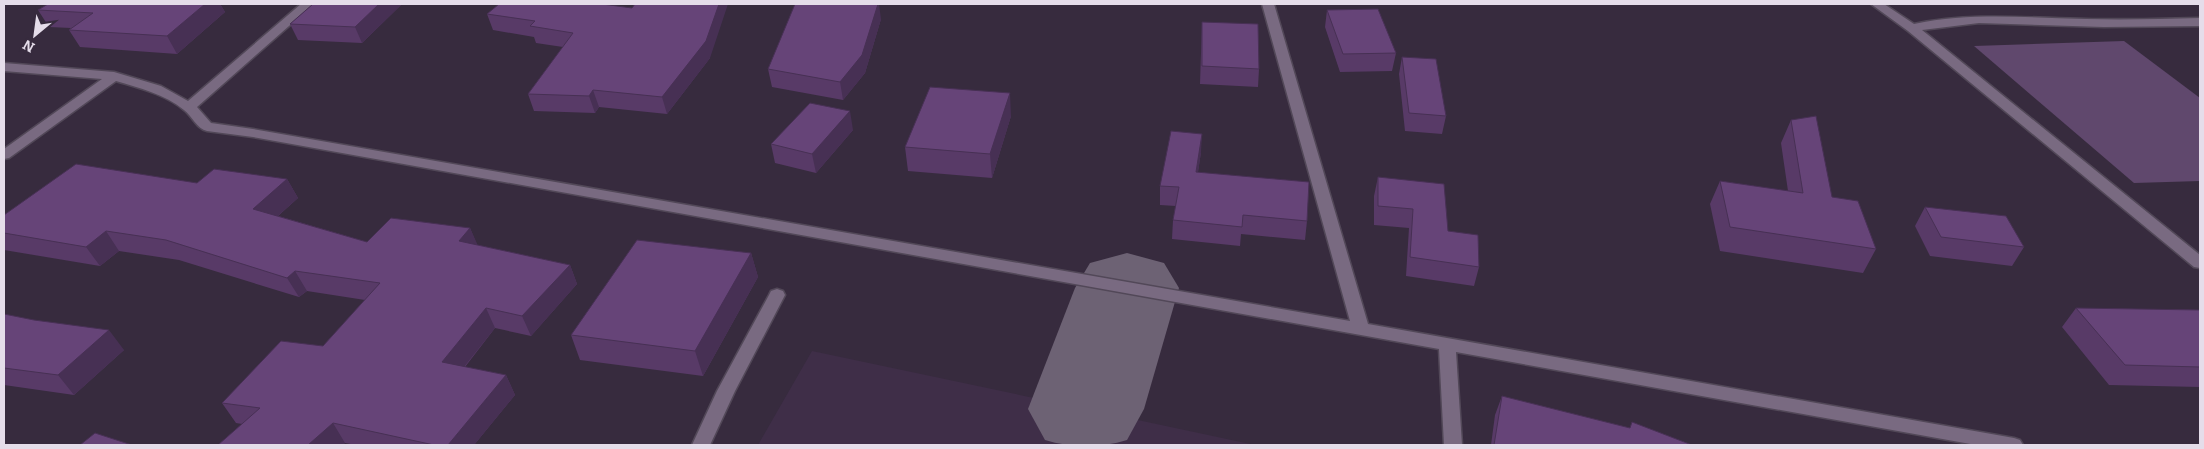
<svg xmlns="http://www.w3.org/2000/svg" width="2204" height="449" font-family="Bitter,serif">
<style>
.built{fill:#3f2e48}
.green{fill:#60486d}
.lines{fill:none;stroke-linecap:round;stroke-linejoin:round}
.taxiway{fill:#6d6274;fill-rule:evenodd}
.minor-casing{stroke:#524858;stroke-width:3}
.minor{fill:#796a81;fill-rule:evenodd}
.wall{fill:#583a67}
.shaded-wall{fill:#473054}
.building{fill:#664478;stroke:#473054}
</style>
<rect width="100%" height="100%" fill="#372b3e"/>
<!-- built -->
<path class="built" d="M 812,351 L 1086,409 L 1255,445 L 758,445 Z"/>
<!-- green -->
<path class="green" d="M 2124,41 L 2200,98 L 2200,181 L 2134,183 L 1974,46 Z"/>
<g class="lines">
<!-- taxiway -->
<path class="taxiway" d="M 1127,253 L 1164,263 L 1179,288 L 1144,409 L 1127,440 C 1101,448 1071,448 1045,440 L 1028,409 L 1075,288 L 1090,263 Z"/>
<defs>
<path id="minor" d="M 301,4 L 314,4 L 197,107 L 211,123 L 253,129 L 1350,321 L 1262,4 L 1274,4 L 1368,324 L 2014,438 L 2020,440 L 2023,445 L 1976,445 L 1456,352 L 1462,445 L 1444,445 L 1439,349 L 253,137 L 207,131 C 197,129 192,116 184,110 C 165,94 139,88 116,81 L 9,158 L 4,159 L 4,149 L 102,79 L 4,71 L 4,63 L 114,72 L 161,86 L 188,101 Z
M 1871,4 L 1884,4 L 1914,24 C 1971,12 2028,18 2086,19 C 2124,20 2162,19 2200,18 L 2200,26 L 2104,27 L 1979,23 L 1922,30 L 2200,255 L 2200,268 L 2194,267 L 1908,31 Z
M 777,289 L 783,291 L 785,295 L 735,391 L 710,445 L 692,445 L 717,391 L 769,295 L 771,291 Z"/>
</defs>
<!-- minor casing -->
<use href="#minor" class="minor-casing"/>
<!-- minor -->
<use href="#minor" class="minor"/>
</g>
<!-- wall -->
<path class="wall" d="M 48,4 L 220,4 L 225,12 L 177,54 L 80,47 L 69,30 L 71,28 L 49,27 L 38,10 Z
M 313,4 L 402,4 L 362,43 L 298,40 L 290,24 Z
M 632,8 L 710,58 L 667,114 L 599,107 L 595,113 L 534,111 L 528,94 L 563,47 L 536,43 L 534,37 L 493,30 L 487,14 Z
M 1327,10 L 1396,53 L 1392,71 L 1340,72 L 1325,27 Z
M 881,19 L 865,73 L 843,100 L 772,87 L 768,69 Z
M 1202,22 L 1259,69 L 1258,87 L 1200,84 Z
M 1402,57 L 1446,116 L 1442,134 L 1405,131 L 1399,74 Z
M 1011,116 L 992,178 L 908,171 L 905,147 Z
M 1791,120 L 1832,197 L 1876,249 L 1863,273 L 1720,251 L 1710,204 L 1720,181 L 1788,191 L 1781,143 Z
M 853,130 L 816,173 L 775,163 L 771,144 Z
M 1201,152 L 1198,172 L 1307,221 L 1305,240 L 1241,234 L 1240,246 L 1172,239 L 1173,220 L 1176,206 L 1160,205 L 1160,186 Z
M 1378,177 L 1448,231 L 1479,267 L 1474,286 L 1406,276 L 1409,228 L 1374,225 L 1374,196 Z
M 287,179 L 298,198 L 278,216 L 367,242 L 470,228 L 477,245 L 570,265 L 577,284 L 531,336 L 495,328 L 465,367 L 506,375 L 515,395 L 474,445 L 356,445 L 345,443 L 342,445 L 218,445 L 242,424 L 236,423 L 222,403 L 323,346 L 365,300 L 307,291 L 299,297 L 179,260 L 119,251 L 100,266 L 4,250 L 4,215 Z
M 1925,207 L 2024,247 L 2012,266 L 1930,256 L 1915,226 Z
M 751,253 L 758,277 L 703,376 L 580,360 L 571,335 Z
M 2076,308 L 2200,310 L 2200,387 L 2109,385 L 2062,327 Z
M 4,314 L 124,350 L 74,395 L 4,385 Z
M 1502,396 L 1630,428 L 1632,422 L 1692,445 L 1491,445 L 1495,415 Z"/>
<!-- shaded-wall -->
<path class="shaded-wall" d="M 205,4 L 220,4 L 225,12 L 177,54 L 167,36 Z
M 379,4 L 402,4 L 362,43 L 355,27 Z
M 719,4 L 728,4 L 710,58 L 667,114 L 662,97 Z
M 878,4 L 879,4 L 881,19 L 865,73 L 843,100 L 840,82 Z
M 593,90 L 599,107 L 595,113 L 589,96 Z
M 1010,93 L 1011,116 L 992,178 L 990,154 Z
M 850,111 L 853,130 L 816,173 L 812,154 Z
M 1202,134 L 1201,152 L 1195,191 L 1196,172 Z
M 287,179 L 298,198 L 264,228 L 253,209 Z
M 470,228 L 479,248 L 459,241 Z
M 106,231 L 119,251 L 100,266 L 86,247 Z
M 751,253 L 758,277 L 703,376 L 695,351 Z
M 570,265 L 577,284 L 531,336 L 522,316 Z
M 295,271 L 307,291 L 299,297 L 287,278 Z
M 486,308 L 495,328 L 452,382 L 442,362 Z
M 109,330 L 124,350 L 74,395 L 58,375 Z
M 506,375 L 515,395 L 474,445 L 448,445 Z
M 333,423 L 345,443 L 342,445 L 308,445 Z"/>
<!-- building -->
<path class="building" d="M 48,4 L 205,4 L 167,36 L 69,30 L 93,13 L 38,10 Z
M 313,4 L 379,4 L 355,27 L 290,24 Z
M 499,4 L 602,4 L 632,8 L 635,4 L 719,4 L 706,41 L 662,97 L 593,90 L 589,96 L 528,94 L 573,33 L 530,26 L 535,21 L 487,14 Z
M 795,4 L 878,4 L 862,55 L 840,82 L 768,69 Z
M 1378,9 L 1396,53 L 1343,54 L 1327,10 Z
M 1202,22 L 1258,24 L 1259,69 L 1202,66 Z
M 1402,57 L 1436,59 L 1446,116 L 1409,113 Z
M 930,87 L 1010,93 L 990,154 L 905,147 Z
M 810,103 L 850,111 L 812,154 L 771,144 Z
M 1816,116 L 1832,197 L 1858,201 L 1876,249 L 1730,227 L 1720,181 L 1803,193 L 1791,120 Z
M 1171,131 L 1202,134 L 1196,172 L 1309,182 L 1307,221 L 1243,215 L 1242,227 L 1173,220 L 1179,187 L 1160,186 Z
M 76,164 L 197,183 L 214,169 L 287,179 L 253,209 L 367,242 L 391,218 L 470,228 L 459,241 L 570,265 L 522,316 L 486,308 L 442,362 L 506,375 L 448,445 L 434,445 L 333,423 L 308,445 L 218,445 L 260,408 L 222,403 L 281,341 L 323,346 L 380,283 L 295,271 L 287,278 L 166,240 L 106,231 L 86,247 L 4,233 L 4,215 Z
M 1378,177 L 1444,184 L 1448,231 L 1478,235 L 1479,267 L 1410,257 L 1413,209 L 1378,206 Z
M 1925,207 L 2006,216 L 2024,247 L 1941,237 Z
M 637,240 L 751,253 L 695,351 L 571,335 Z
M 2076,308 L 2200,310 L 2200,367 L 2125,365 Z
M 4,314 L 34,320 L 109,330 L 58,375 L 4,368 Z
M 1502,396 L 1630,428 L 1632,422 L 1692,445 L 1494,445 Z
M 95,433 L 132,445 L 80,445 Z"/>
<!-- border -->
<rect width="2204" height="449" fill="none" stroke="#e5ddea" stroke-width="10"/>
<!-- north arrow -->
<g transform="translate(35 35) rotate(209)" stroke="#372b3e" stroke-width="4" paint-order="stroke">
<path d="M0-4L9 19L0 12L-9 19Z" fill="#e5ddea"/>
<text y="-8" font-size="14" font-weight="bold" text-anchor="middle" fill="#e5ddea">N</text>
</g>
</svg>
